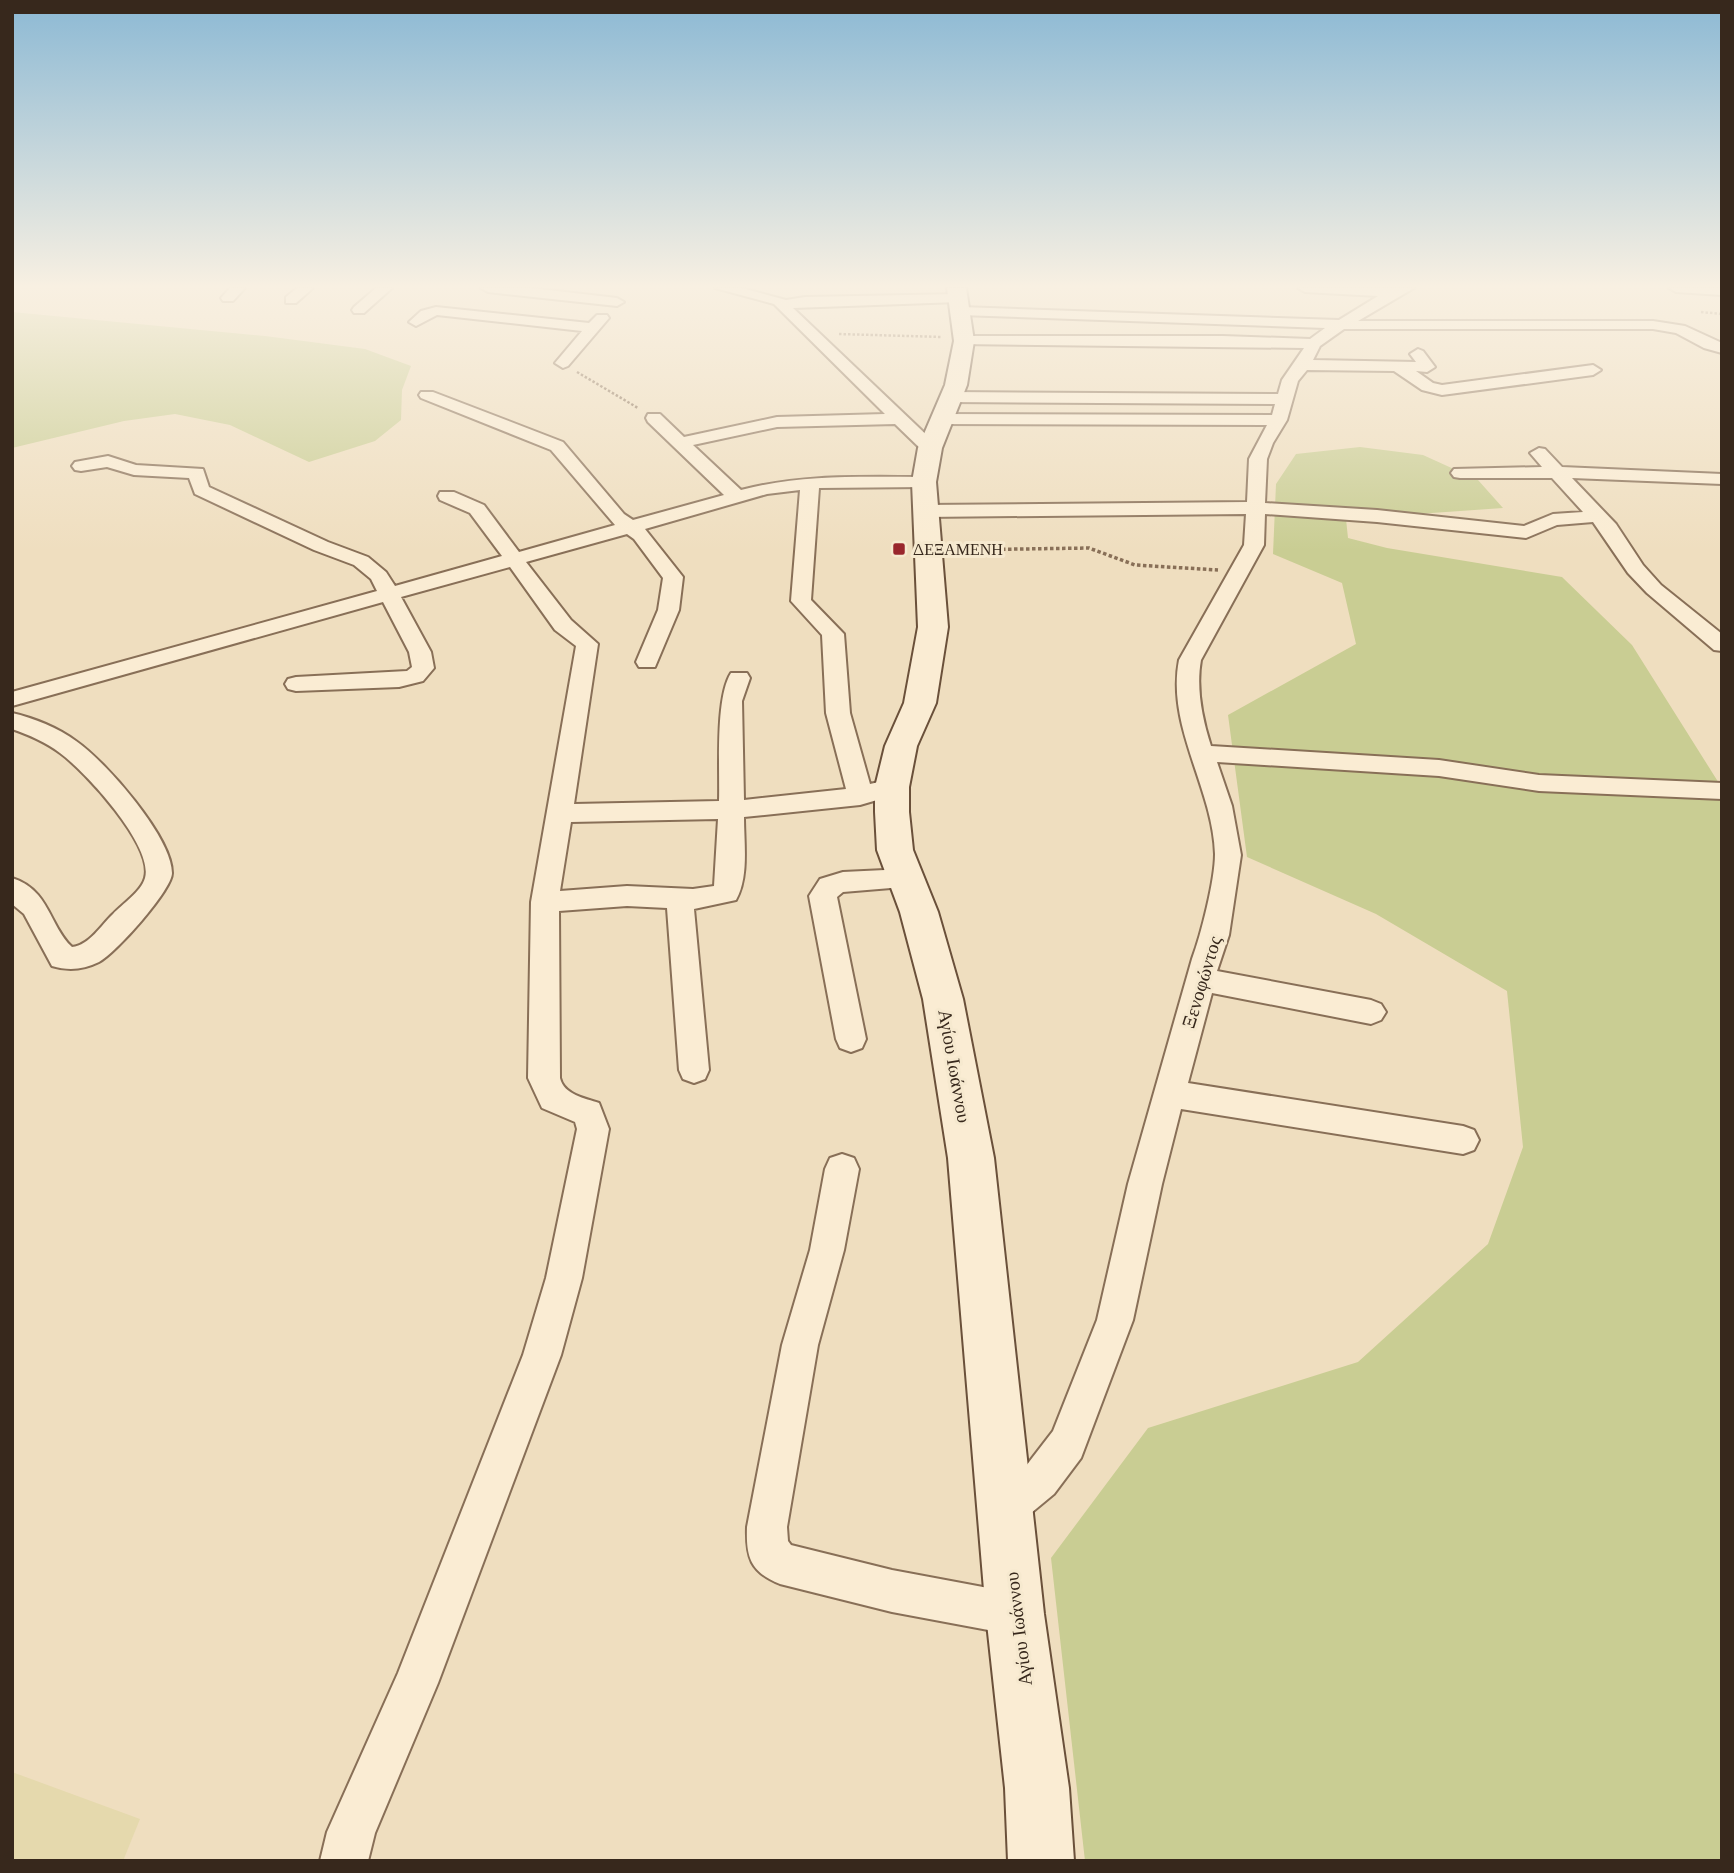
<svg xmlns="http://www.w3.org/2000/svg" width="1734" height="1873" font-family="Lora,serif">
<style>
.farmland{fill:#e5d9ad}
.green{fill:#c9cd93}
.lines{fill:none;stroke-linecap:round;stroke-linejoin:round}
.street-casing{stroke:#886f57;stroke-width:4}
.secondary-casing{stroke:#6a503a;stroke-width:4}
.path-far1{stroke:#886f57;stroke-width:2.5;stroke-dasharray:2.5 2;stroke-linecap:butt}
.path{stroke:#886f57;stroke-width:3.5;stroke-dasharray:3.5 2.5;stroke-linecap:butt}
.street{fill:#faecd3;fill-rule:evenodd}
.secondary{fill:#faecd3;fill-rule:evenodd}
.poi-dot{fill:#99262c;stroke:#f6e9cf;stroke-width:2.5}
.labels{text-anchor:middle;stroke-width:6;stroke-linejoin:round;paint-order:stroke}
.far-poi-label{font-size:16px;fill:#37281c;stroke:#f6e9cf;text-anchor:start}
.street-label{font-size:19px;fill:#37281c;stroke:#f6e9cf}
</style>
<rect width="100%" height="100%" fill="#efdebf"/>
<!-- farmland -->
<path class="farmland" d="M 12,1772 L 140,1819 L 123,1861 L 12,1861 Z"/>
<!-- green -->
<path class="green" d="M 12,312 L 265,336 L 365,349 L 411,366 L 402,390 L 401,420 L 375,441 L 309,462 L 230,425 L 175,414 L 124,421 L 12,448 Z
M 1360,447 L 1423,455 L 1478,480 L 1503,508 L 1346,519 L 1348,538 L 1387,548 L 1562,577 L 1632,645 L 1722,788 L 1722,1861 L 1085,1861 L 1051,1558 L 1148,1428 L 1358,1362 L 1488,1244 L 1523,1147 L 1507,991 L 1376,914 L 1247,857 L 1228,715 L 1356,644 L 1342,583 L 1273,554 L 1276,484 L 1296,454 Z"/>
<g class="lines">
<defs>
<path id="street" d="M 230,288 L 245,288 L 233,301 L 223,301 L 221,298 Z
M 297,288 L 313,288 L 296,303 L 286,303 L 286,297 Z
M 376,288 L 392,288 L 364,313 L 354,313 L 352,310 L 354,307 Z
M 481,288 L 531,288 L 617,298 L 624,302 L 617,306 L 488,292 Z
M 715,288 L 742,288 L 786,300 L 805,297 L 958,294 L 965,298 L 958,302 L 793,308 L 936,444 L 939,448 L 936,452 L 924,452 L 895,424 L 777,427 L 693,445 L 741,490 C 801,474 862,477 924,477 L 933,482 L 924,487 L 819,488 L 811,600 L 844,634 L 850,713 L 870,784 L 892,779 L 901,781 L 904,787 L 901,793 L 860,805 L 744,817 C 744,844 749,877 736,900 L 694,909 L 709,1070 L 705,1079 L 694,1083 L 683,1079 L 679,1070 L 667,908 L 627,906 L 559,911 L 560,1078 C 564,1095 585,1098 599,1103 L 609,1129 L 582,1278 L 561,1355 L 438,1683 L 375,1833 L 368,1861 L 320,1861 L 327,1832 L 398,1673 L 523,1355 L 546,1278 L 577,1129 L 575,1122 L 542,1108 L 528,1078 L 531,902 L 576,646 L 555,630 L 510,567 L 401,597 L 431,652 L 434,668 L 423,681 L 399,687 L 296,691 L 288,689 L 285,684 L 288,679 L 296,677 L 407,671 L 412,667 L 409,652 L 383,602 L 12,706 L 12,692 L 377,591 L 371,579 L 354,565 L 314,550 L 195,494 L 189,478 L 134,475 L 107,467 L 81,471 L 75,470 L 72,466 L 75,462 L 108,456 L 136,465 L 203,469 L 209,487 L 328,542 L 368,557 L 386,572 L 395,586 L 502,556 L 470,513 L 440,500 L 438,496 L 440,492 L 454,492 L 484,505 L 519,552 L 615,525 L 551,450 L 421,398 L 419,395 L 421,392 L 433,392 L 563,442 L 624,514 L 633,520 L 724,495 L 648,422 L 646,418 L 648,414 L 660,414 L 684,437 L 777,417 L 885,414 L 774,304 ZM 800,490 L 791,601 L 822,635 L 826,713 L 846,789 L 744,800 L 742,701 L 750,678 L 747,673 L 731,673 C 715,698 720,769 719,801 L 574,804 L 598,644 L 571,620 L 526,562 L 627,534 L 634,539 L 663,578 L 658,610 L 636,662 L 639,667 L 655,667 L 679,610 L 683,577 L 645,529 L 767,494 ZM 718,819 L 714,886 L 693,889 L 627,886 L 560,891 L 571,822 Z
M 1298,288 L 1414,288 L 1358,321 L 1653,321 L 1685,326 L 1722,343 L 1722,353 L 1704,348 L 1676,333 L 1653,329 L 1344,329 L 1320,346 L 1313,360 L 1416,362 L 1410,354 L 1418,349 L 1423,351 L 1435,367 L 1427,372 L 1416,371 L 1433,383 L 1442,385 L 1593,365 L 1601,370 L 1593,375 L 1442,395 L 1422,390 L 1394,371 L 1307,370 L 1298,381 L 1287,420 L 1273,443 L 1267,459 L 1265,503 L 1377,510 L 1524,526 L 1553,514 L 1583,512 L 1552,478 L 1460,478 L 1454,477 L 1451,473 L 1454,469 L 1542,467 L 1530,453 L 1539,448 L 1545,449 L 1562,467 L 1722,474 L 1722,484 L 1572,478 L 1616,524 L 1643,565 L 1661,585 L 1722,634 L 1722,651 L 1714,650 L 1647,593 L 1628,573 L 1593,522 L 1557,525 L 1526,538 L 1377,522 L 1265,514 L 1264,545 L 1201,660 C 1196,688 1202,718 1211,746 L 1439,760 L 1539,775 L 1722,783 L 1722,799 L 1539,791 L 1439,776 L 1217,762 L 1232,806 L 1241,855 L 1229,935 L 1217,971 L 1371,1000 L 1381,1004 L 1386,1012 L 1381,1020 L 1371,1024 L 1212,993 L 1188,1083 L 1463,1126 L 1474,1130 L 1479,1140 L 1474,1150 L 1463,1154 L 1181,1109 L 1162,1184 L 1133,1320 L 1081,1458 L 1054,1494 L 1019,1523 L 1005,1529 L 991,1523 L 985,1509 L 991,1495 L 1026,1466 L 1053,1431 L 1097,1320 L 1128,1184 L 1192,959 C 1201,935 1215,880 1215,854 C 1213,788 1166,727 1179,660 L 1244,545 L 1246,514 L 924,517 L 915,511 L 924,505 L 1247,502 L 1249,459 L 1267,425 L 942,424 L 934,419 L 942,414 L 1272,415 L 1275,404 L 951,402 L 943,397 L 951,392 L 1278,394 L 1282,380 L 1304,348 L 959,344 L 956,341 L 959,338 L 964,336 L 1223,336 L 1310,339 L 1325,328 L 961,315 L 954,311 L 961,307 L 1339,320 L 1378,296 L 1305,292 Z
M 1669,288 L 1722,288 L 1722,295 L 1676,292 Z
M 436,307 L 589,323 L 597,315 L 607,315 L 609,318 L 568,366 L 563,368 L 555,363 L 582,331 L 437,315 L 416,326 L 409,322 L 421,311 Z
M 12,713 C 34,718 58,728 76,741 C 105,761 172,837 172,873 C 172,890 115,954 99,962 C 83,970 68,971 52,966 L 24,914 L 12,904 L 12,878 C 50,890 49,926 72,947 C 90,945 101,925 113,914 C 122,904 141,892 145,878 C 154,846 85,771 60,753 C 46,742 29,735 12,729 Z
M 906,869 L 915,872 L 919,879 L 915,886 L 843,892 L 837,897 L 866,1039 L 862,1048 L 851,1052 L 840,1048 L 836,1039 L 809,896 L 820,879 L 843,872 Z
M 842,1154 L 854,1158 L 859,1169 L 844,1250 L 818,1345 L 787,1527 L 788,1541 L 791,1545 L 892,1570 L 1015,1593 L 1030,1599 L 1036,1614 L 1030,1629 L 1015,1635 L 892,1612 L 780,1584 C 750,1572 746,1557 747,1527 L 782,1345 L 810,1250 L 825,1169 L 830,1158 Z"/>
<path id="secondary" d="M 947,288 L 966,288 L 974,341 L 967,385 L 942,448 L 936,482 L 948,627 L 936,703 L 917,746 L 909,787 L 909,812 L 913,850 L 938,912 L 963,999 L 994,1158 L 1044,1614 L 1069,1788 L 1074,1861 L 1008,1861 L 1005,1788 L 986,1614 L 948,1158 L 923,999 L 900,912 L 877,850 L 875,812 L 875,787 L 885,746 L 904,703 L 918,627 L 912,482 L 918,448 L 945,385 L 954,341 Z"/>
</defs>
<!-- street casing -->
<use href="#street" class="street-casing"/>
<!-- secondary casing -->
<use href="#secondary" class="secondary-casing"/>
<!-- path-far1 -->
<path class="path-far1" d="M 1701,312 L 1722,314
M 839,334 L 942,337
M 577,372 L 638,408"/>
<!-- path -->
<path class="path" d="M 954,550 L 1089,548 L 1135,565 L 1218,570"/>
<!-- street -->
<use href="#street" class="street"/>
<!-- secondary -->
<use href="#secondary" class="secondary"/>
</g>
<!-- sky -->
<linearGradient id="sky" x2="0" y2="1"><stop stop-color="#8cb9d4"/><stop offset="0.52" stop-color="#f8f0e2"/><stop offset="1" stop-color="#f8f0e2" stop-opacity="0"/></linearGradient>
<rect width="1734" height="551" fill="url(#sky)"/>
<!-- markers -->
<rect class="poi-dot" x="892" y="542" width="14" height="14" rx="3.5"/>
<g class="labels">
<!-- far-poi labels -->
<g class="far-poi-label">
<text x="913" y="555">ΔΕΞΑΜΕΝΗ</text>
</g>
<!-- street labels -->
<g class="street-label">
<text transform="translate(1201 982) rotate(-73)" y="7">Ξενοφώντος</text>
<text transform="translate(955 1066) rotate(80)" y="7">Αγίου Ιωάννου</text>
<text transform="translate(1018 1629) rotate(-97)" y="7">Αγίου Ιωάννου</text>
</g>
</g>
<!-- border -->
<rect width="1734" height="1873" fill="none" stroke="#37281c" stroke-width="28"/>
</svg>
